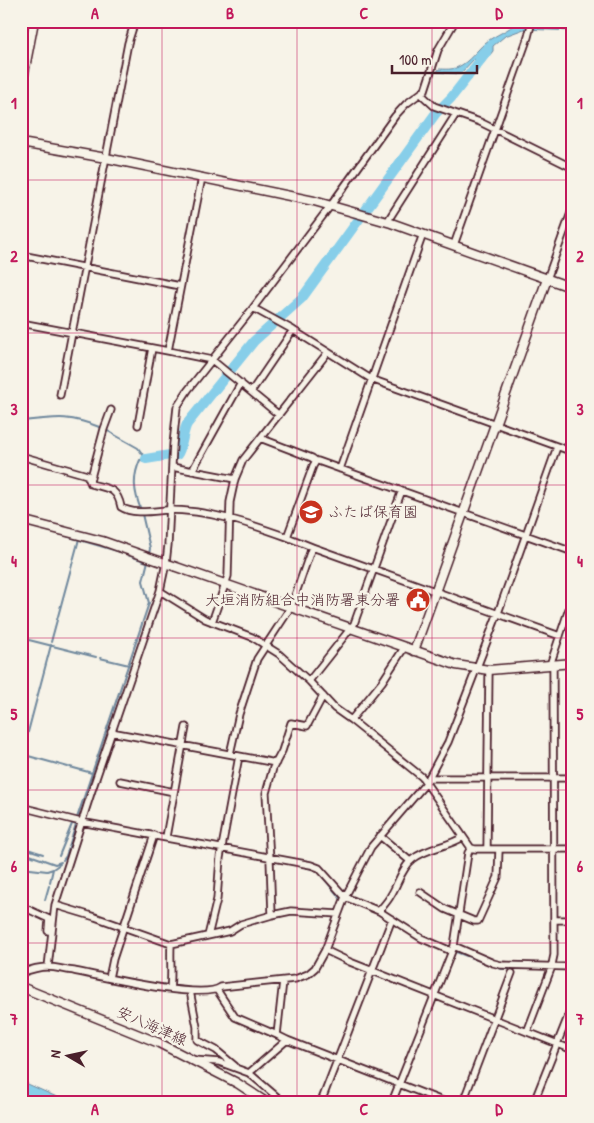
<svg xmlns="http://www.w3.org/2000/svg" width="594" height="1123" font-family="'Patrick Hand','Klee One',sans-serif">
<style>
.water{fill:#87cee9;stroke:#6f889d}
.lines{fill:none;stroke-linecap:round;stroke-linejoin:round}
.stream{stroke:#6f889d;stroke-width:2}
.river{stroke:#87cee9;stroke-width:10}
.street-casing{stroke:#4a1f2b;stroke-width:9}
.secondary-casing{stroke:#4a1f2b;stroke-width:11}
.street{stroke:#f7f3e8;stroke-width:5.5}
.secondary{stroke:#f7f3e8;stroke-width:8}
.grid{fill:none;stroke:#c2185b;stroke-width:1;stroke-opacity:0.55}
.labels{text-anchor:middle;stroke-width:5;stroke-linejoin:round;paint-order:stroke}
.poi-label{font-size:15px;fill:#4a1f2b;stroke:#f7f3e8;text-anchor:start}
.street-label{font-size:15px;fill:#4a1f2b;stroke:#f7f3e8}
.neatline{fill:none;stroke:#c2185b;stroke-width:2}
.grid-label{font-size:16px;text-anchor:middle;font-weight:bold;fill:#c2185b}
</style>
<rect width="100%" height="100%" fill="#f7f3e8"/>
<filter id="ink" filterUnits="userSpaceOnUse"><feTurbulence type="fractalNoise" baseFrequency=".02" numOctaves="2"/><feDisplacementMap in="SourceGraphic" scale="10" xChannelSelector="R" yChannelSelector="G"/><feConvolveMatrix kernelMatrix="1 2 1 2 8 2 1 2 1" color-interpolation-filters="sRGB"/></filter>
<g filter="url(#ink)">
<!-- water -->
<path class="water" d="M 518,21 L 573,21 L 573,31 L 524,29 L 505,36 L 493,46 L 493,51 L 482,65 L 474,59 L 460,74 L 437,72 L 439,69 C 445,69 452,70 458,67 C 469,62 477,50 485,43 C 496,34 509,31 518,21 Z
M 21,1081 L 68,1102 L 21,1102 Z"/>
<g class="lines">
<!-- stream -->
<path class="stream" d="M 21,419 L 24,421 C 58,417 70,415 102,428
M 106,430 L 138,448 L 146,459 L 140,460 C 132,478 134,492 141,510
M 142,514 L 150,548 L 149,556
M 39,528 L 124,553
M 128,555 L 147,562
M 21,638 L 96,657
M 51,642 L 79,539
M 100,658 L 129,665
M 23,751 L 51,645
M 21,754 L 68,767
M 70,767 L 92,773
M 110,830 L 117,832
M 21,847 L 43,854
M 21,852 L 55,864 L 61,862
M 59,856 L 72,824 L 75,824
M 63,860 L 66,856 L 76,824 L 76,821 L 149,603 L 143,581 L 148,561
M 286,863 L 317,870 L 341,899
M 22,868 L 47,871 L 53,869
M 50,882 L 53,869 L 60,864
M 45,900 L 49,886
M 456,952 L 502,969 L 548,969"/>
<!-- river -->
<path class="river" d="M 177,455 C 183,447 182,434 187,424 L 254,341 L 302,298 L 436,113 L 451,98 L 486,53
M 146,459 L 170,455"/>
<defs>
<path id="street" d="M 421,94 L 434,106 L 480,122 L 573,168
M 387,222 L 456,114
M 454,245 L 528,37 L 532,21
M 21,255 L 180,286
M 547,279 L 573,207
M 253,308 L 293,330 L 371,379 L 573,452
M 21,323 L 168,351 L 202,177
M 168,351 L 212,360 L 279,415
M 251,392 L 293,330
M 60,395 L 128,43 L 135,21
M 138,425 L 152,348
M 260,438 L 312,458 L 316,461 L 318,461 L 573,552
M 21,456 L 87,475 L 91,484 C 108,489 117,487 121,507 C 133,515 153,511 167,510 C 209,510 248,523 287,537
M 172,467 L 235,479
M 340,469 L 423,234
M 192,471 L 241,383
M 90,481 L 104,429 L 111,410
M 312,547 L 560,636
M 160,591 L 205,619 L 252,637 L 279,654 L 309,681 L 334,708 L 351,720 L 422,777 L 471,848 L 475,849 L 573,849
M 212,622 L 228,576 L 230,502 L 235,479 L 243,460 L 328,352
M 550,665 L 573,597
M 309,681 L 354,624 L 402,490
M 351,720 L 382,682 L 404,648
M 111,732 L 239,756 L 220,858 L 217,899 L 208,936
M 230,754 L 239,714 L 257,659 L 291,607 L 312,547 L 287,537 L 313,466 L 316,461
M 239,756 L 276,763
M 429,778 L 573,778
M 120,781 L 174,792
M 21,807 L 81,822 L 311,865 L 319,868 L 345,897 L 379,911 C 383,906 388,901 391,895 C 398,884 402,867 413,859 C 428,847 448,847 463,837
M 380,836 L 410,861
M 166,837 L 186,727
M 487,849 L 489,670
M 420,892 L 445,909 L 474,921 L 478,921 L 498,877 L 499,849
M 21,894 L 21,897
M 55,905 L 95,917 L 171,944
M 21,906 L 49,919 L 48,931
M 379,911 L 421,938 L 451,951
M 272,915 L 270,860 L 266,793 L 273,768 L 282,751 L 291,723 L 307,726 L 323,696
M 554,920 L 573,920
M 454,946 L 493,963 L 501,965 L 573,967
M 325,950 L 350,962 L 573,1050
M 48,967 L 55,905 L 92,790 L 160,591 L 166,563 L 168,545 L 173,444 L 177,407 L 188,390 L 253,308 L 331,205 L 395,116 L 406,104 L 425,90 L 438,50 L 455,21
M 21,973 C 29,970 38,967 47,967 C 56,967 65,970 74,971 C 99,976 203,1001 221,987 L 295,979 L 308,974 L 315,968 L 325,950 L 345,897 L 371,847 L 426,783 L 448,742 L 498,613 L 557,447
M 109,978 L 113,959 L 154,835
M 283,981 L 277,1035 L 287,1040 L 445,1102
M 170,989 C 172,974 170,959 171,944 L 230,931 L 241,924 L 272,915 L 291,911 L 338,914
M 217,990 L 235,1017 L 277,1035
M 190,991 L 197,1027 L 197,1040 L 216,1050 L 235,1066
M 527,1032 L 551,969 L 554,955 L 553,665
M 194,1060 L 219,1062 L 249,1073 L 287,1040
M 249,1073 L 283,1102
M 321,1102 L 392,919
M 392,1102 L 454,946 L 468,853 L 471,848
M 463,1102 L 512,973
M 534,1102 L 573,1004"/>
<path id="secondary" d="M 21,89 L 34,21
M 21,143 L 106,158 L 314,201 L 391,223 L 573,288
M 21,520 L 102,541 L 456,665 L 489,670 L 573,663
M 414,651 L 547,279
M 21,987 L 159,1043 L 237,1083 L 266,1102"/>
</defs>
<!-- street casing -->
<use href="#street" class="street-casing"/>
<!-- secondary casing -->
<use href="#secondary" class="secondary-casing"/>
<!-- street -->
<use href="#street" class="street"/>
<!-- secondary -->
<use href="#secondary" class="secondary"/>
</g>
</g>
<!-- grid -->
<path class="grid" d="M 162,21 L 162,1102M 297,21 L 297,1102M 432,21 L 432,1102M 21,180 L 573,180M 21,333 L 573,333M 21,485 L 573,485M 21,638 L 573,638M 21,790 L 573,790M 21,943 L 573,943"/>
<!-- icons -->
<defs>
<symbol id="school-disc" viewBox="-11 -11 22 22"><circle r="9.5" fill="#c8321e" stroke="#f7f3e8"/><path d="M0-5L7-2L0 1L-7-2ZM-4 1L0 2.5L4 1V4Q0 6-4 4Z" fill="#fff"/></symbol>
<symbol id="civic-disc" viewBox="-11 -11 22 22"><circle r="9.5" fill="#c8321e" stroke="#f7f3e8"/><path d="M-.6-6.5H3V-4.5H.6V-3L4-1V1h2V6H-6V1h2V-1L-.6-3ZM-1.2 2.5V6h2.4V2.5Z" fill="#fff"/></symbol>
</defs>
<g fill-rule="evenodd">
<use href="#school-disc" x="297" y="498" width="28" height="28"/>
<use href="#civic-disc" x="404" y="586" width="28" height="28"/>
</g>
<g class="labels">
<!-- poi labels -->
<g class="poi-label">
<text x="328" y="517">ふたば保育園</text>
<text x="400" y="605" text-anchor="end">大垣消防組合中消防署東分署</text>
</g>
<!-- street labels -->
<g class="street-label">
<text transform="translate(152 1026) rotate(24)" y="5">安八海津線</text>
</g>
</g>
<!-- margin -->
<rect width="594" height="1123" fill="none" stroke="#f7f3e8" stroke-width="55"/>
<!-- north arrow -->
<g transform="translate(68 1056) rotate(279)" stroke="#f7f3e8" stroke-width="4" paint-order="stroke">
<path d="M0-4L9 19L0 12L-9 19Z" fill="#4a1f2b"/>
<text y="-8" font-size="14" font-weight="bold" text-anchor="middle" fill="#4a1f2b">N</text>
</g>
<!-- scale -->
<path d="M392 65v8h85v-8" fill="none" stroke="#4a1f2b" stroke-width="2.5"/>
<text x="399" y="65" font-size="15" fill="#4a1f2b" stroke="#f7f3e8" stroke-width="4" paint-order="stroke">100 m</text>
<rect x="28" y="28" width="538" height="1068" class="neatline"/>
<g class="grid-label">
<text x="95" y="19">A</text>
<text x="230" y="19">B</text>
<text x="364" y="19">C</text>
<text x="499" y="19">D</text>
<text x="14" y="109">1</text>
<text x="580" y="109">1</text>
<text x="14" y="262">2</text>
<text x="580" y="262">2</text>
<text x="14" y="415">3</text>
<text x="580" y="415">3</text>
<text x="14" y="567">4</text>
<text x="580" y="567">4</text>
<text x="14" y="720">5</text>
<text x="580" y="720">5</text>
<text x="14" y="872">6</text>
<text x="580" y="872">6</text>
<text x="14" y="1025">7</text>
<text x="580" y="1025">7</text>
<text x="95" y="1115">A</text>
<text x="230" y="1115">B</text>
<text x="364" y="1115">C</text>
<text x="499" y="1115">D</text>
</g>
</svg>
